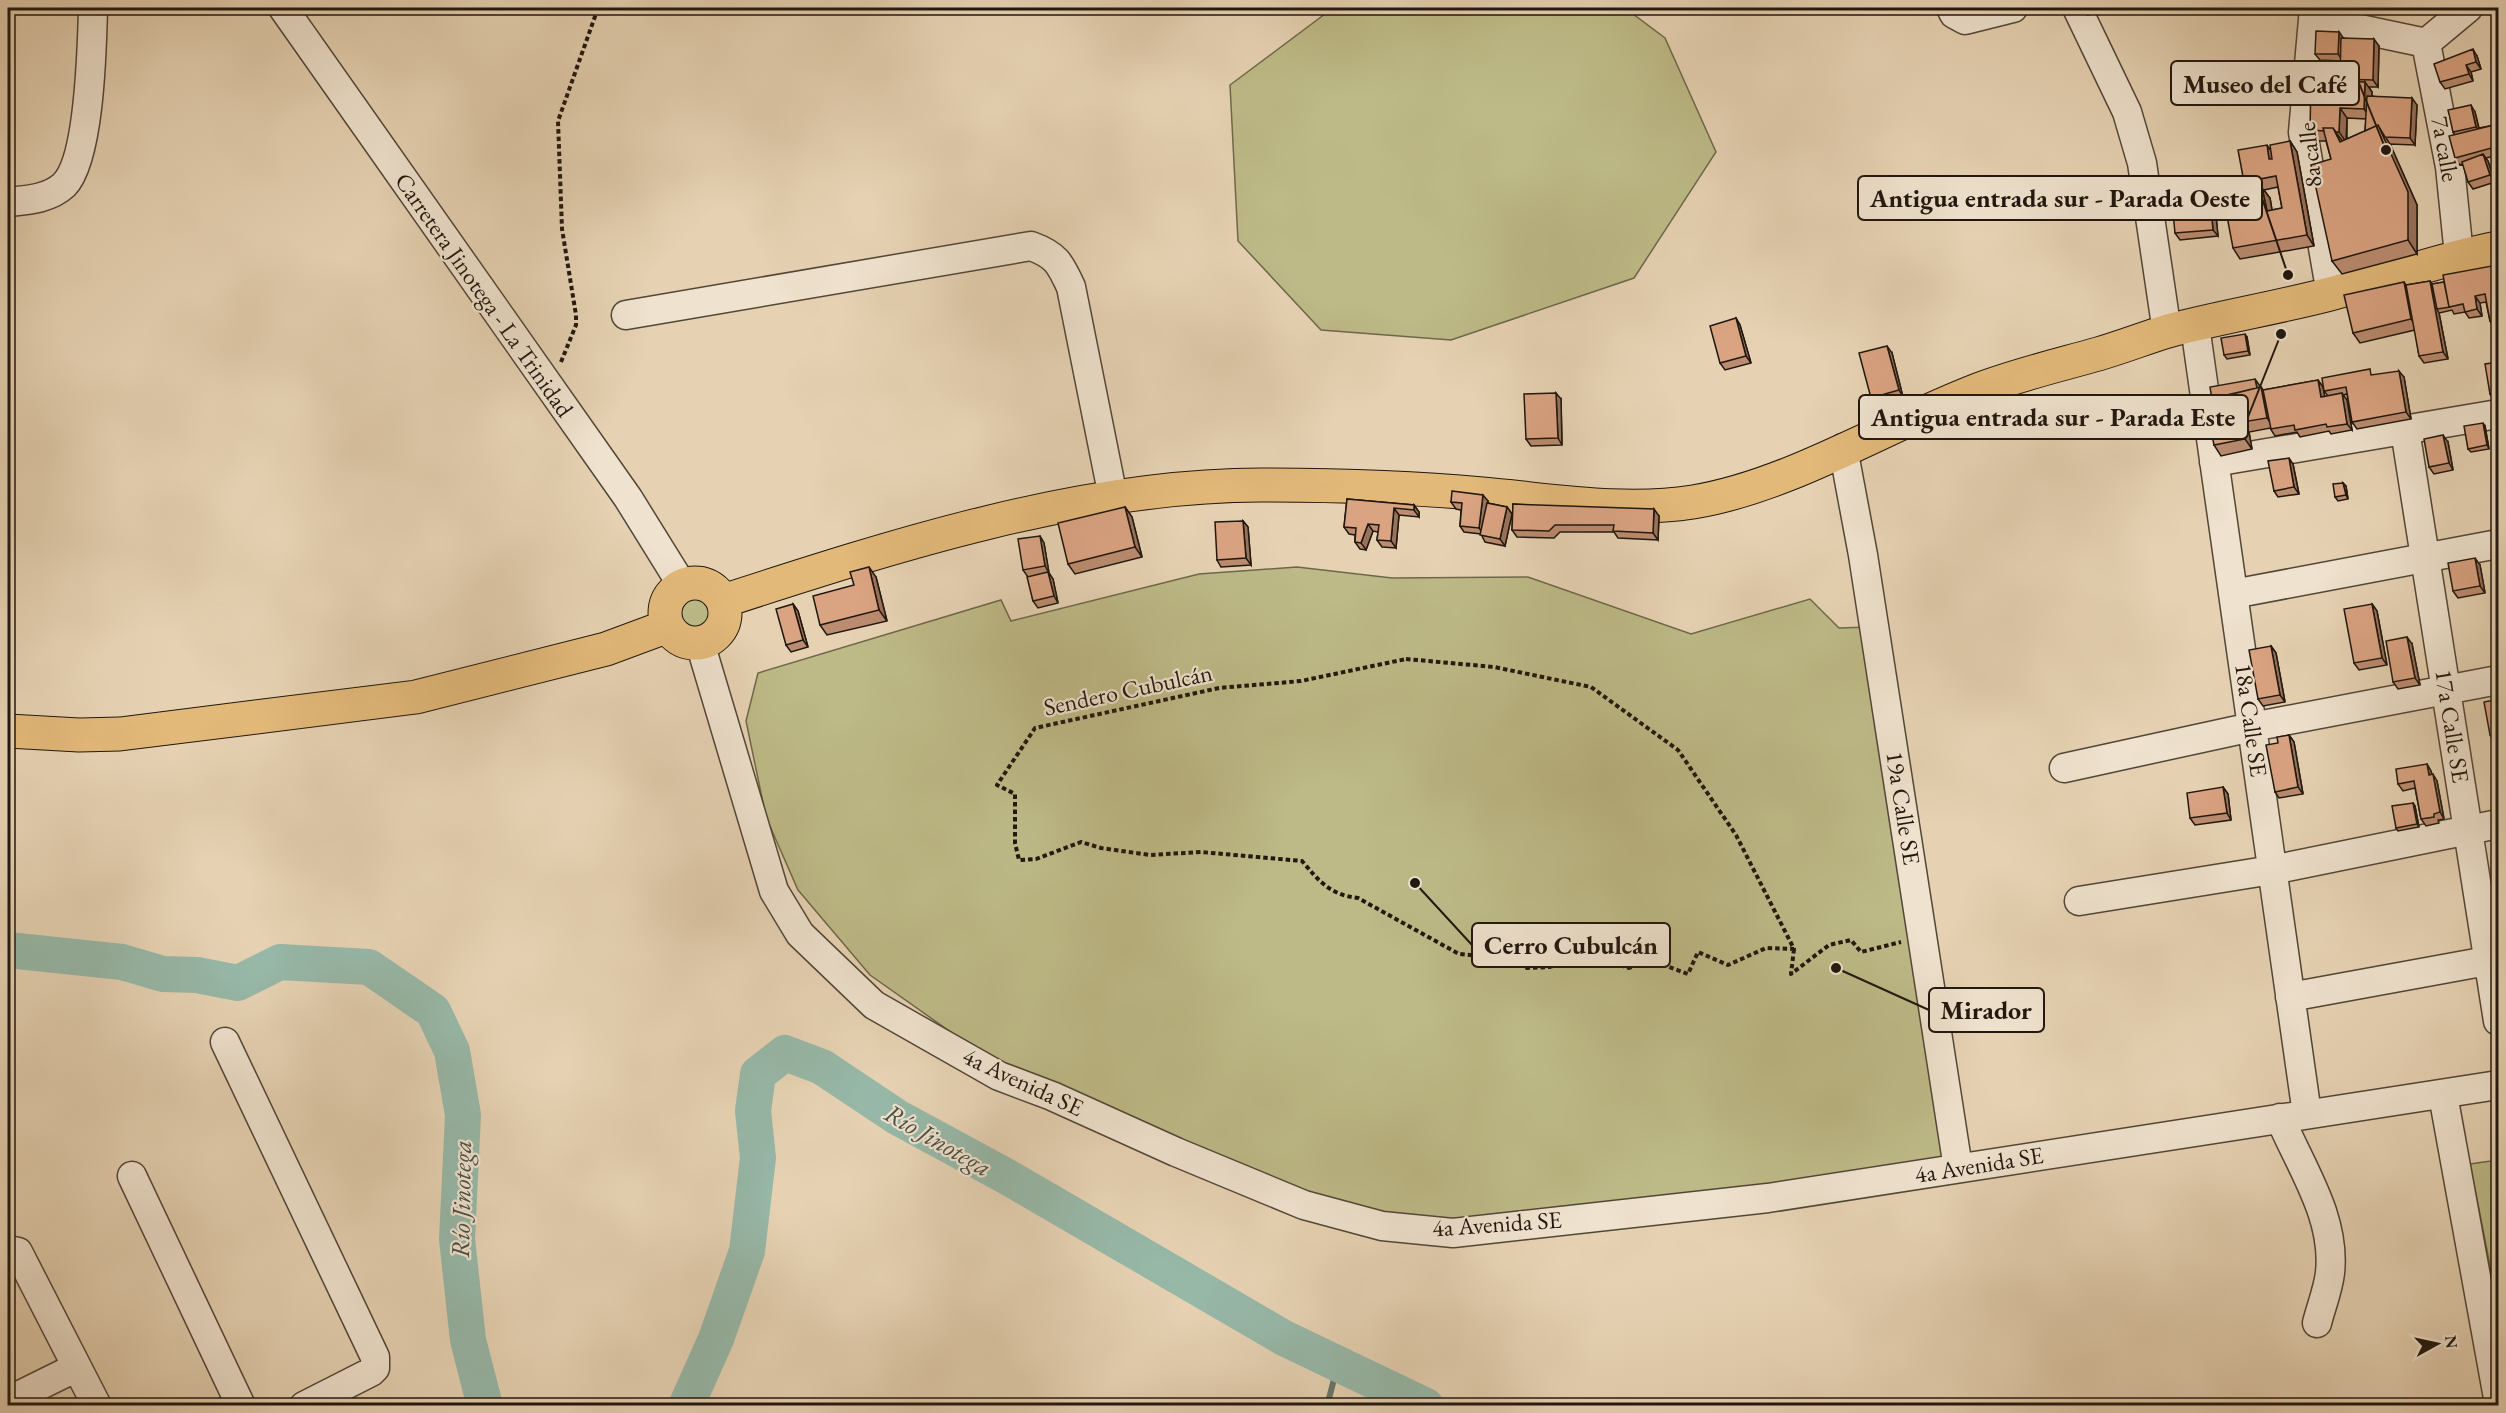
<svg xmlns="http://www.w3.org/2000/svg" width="2506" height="1413" font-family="'EB Garamond',serif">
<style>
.green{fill:#bdba87;stroke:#6e684a;stroke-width:1.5}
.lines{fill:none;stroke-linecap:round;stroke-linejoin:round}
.stream{stroke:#67786a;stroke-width:6}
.river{stroke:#97b8a8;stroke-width:36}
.minor-casing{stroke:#524637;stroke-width:31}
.major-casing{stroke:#20170e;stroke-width:35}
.path{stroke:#20170e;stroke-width:4;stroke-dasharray:4.5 3;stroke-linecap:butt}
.minor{stroke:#efe2ce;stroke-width:28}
.major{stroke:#e3b97a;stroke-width:33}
.wall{fill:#bb8c70;stroke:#20170e;stroke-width:1.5;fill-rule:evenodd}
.shaded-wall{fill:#99725b;stroke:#20170e;stroke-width:1.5}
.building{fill:#daa382;stroke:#20170e;stroke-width:1.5}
.labels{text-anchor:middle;stroke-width:4.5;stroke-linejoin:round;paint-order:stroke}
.street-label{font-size:24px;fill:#20170e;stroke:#efe2ce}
.water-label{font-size:26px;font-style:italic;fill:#4a4f44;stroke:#efe2ce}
.leader{fill:none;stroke:#20170e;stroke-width:2}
.callout-dot{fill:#20170e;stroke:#efe2ce;stroke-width:2}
.callout{fill:#efe2ce;stroke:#20170e;stroke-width:2}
.callout-label{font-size:26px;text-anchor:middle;font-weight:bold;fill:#20170e}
</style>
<rect width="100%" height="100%" fill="#e6d2b3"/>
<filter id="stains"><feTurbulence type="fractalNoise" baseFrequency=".00333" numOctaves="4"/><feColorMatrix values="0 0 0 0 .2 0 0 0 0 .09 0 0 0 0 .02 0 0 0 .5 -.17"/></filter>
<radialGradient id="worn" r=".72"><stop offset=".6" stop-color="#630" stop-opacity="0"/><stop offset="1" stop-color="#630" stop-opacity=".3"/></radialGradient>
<!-- green -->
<path class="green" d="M 1333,8 L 1625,8 L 1665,38 L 1716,152 L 1634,278 L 1451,340 L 1321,330 L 1238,241 L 1230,85 Z
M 1297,567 L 1392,578 L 1528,577 L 1691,634 L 1810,599 L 1839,628 L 1870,627 L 1951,1167 L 1453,1230 L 1383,1224 L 1167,1145 L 972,1047 L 870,975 L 798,890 L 766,817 L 746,721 L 758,673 L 1001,600 L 1011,621 L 1199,574 Z
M669 614a26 26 0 1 1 52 0a26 26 0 1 1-52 0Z
M 2498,1160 L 2498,1306 L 2470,1164 Z"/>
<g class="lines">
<!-- stream -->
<path class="stream" d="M 2341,8 L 2360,14 L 2382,8
M 1327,1406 L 1338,1364"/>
<!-- river -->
<path class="river" d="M 8,950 L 122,962 L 163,974 L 197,975 L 238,983 L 280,962 L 369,967 L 433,1011 L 452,1051 L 463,1115 L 457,1239 L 468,1340 L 485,1406
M 686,1406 L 716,1339 L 747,1251 L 758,1158 L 753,1111 L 758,1074 L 785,1053 L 822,1067 L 897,1117 L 1011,1179 L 1284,1338 L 1426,1406"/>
<defs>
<path id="minor" d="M 283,8 L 628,498 L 682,585
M 1951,8 L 1954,14 L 1965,20 L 2013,8
M 2077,8 L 2127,112 L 2142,163 L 2167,332
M 2314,8 L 2303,132 L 2331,294
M 2315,15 L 2355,28 L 2426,43
M 2426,43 L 2450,167 L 2459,255
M 2426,43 L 2468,8
M 8,202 C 27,200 49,199 64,185 C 90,159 92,45 93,8
M 626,315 L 1031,246 C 1056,255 1060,263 1071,287 L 1113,497
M 2195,326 L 2307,1114
M 2405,430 L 2498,1021
M 1843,448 L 1863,555 L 1958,1168
M 2214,462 L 2498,414
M 2233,594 L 2498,544
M 700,643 L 774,891 L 800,934 L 874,1005 L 999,1076 L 1052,1096 L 1176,1152 L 1304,1205 L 1382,1226 L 1453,1233 L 1768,1198 L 2498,1085
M 2064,768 L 2252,727 L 2498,680
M 2079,901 L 2272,870 L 2498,824
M 2290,997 L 2498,959
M 225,1042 L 375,1357 L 375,1368 L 371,1372 L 304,1406
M 2443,1095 L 2498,1398
M 2280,1118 C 2301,1168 2336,1217 2330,1273 C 2328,1290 2321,1307 2317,1323
M 132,1176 L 241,1406
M 8,1250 L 18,1252 L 97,1406
M 8,1401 L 77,1367"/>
<path id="major" d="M665 613a30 30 0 1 1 60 0a30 30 0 1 1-60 0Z
M 723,601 C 893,546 1081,485 1261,485 C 1334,485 1409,487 1482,494 C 1551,500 1624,513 1693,502 C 1791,486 1889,423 1983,388 C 2021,374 2059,365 2098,354 C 2122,347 2145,338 2168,331 C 2221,317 2276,308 2330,294 C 2386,279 2441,259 2498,248
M 8,731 L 79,735 L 120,734 L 416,697 L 606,649 L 668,626"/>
</defs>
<!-- minor casing -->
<use href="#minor" class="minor-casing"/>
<!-- major casing -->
<use href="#major" class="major-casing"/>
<!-- path -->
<path class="path" d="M 561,362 L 576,325 L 576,315 L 562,229 L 558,121 L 598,8
M 1406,659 L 1494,667 L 1591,687 L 1678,750 L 1736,835 L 1794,949 L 1766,948 L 1728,965 L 1698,952 L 1688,974 L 1650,960 L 1629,968 L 1604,960 L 1574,957 L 1550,967 L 1527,968 L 1504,958 L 1459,954 L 1358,898 C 1330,895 1319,881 1302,861 L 1201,852 L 1150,855 L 1101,848 L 1081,842 L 1036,859 L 1019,860 L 1015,843 L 1015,794 L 997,785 L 1035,728 L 1219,688 L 1301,681 Z
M 1794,949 L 1791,974 L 1829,945 L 1851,940 L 1861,952 L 1901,942"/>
<!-- minor -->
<use href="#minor" class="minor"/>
<!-- major -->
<use href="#major" class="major"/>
</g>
<!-- wall -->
<path class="wall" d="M 2082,8 L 2122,8 L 2123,10 L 2087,15 Z
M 2339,32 L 2343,38 L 2379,46 L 2378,87 L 2369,87 L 2372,92 L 2372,96 L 2417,105 L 2415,145 L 2390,144 L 2417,205 L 2417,254 L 2342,274 L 2332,261 L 2331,159 L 2326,141 L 2317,141 L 2310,130 L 2341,81 L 2340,79 L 2341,61 L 2320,60 L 2315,54 ZM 2347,118 L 2366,119 L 2365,131 L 2347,139 Z
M 2477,56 L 2481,69 L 2471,72 L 2473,81 L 2445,89 L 2440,82 Z
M 2475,112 L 2479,128 L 2494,125 L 2499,130 L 2499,155 L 2486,158 L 2488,161 L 2495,182 L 2473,189 L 2468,182 L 2463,164 L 2460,165 L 2455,158 L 2455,135 L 2453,132 Z
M 2290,141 L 2297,152 L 2314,246 L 2240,259 L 2233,248 L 2246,207 L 2249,190 L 2244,182 L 2271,151 ZM 2278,187 L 2282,208 L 2272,210 L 2270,198 L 2264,190 Z
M 2216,216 L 2218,236 L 2180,240 L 2175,233 Z
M 2499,267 L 2499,327 L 2494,328 L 2490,321 L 2486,302 L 2480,303 L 2482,316 L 2469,318 L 2465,312 L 2454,314 L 2452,310 L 2439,313 L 2448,359 L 2424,363 L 2419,356 L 2415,330 L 2360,343 L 2353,333 L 2406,285 L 2430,281 L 2432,284 L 2444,282 Z
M 1736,318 L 1740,325 L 1751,363 L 1725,370 L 1720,363 Z
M 2247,337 L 2250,355 L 2227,359 L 2224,355 Z
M 1892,353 L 1903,397 L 1876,405 L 1871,398 Z
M 2499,362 L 2499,400 L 2495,401 L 2490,394 Z
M 2374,375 L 2404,377 L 2411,419 L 2357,429 L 2352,422 L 2347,394 L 2343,395 L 2347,400 L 2352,430 L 2331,434 L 2329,431 L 2300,437 L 2297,432 L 2275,436 L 2270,428 L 2249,432 L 2252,449 L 2221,456 L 2214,445 L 2260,386 L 2263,390 L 2318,380 L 2323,387 L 2324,397 L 2328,396 L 2324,391 Z
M 1561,399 L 1562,445 L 1531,446 L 1526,439 Z
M 2485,426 L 2489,449 L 2471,452 L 2468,449 Z
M 2448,442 L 2453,470 L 2434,474 L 2429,467 Z
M 2293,464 L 2299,494 L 2278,497 L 2274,491 Z
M 2343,483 L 2346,486 L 2348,499 L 2338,501 L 2335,497 Z
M 1347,499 L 1414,505 L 1419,512 L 1419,517 L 1399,515 L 1396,548 L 1382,547 L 1377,540 L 1378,532 L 1373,531 L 1366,550 L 1360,549 L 1355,542 L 1355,535 L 1349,534 L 1344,527 Z
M 1488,501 L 1488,503 L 1507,507 L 1512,514 L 1505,546 L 1485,542 L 1481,534 L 1464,532 L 1460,526 L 1461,510 L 1456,509 L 1451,502 Z
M 1513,504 L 1659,516 L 1658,540 L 1618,538 L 1614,532 L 1560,532 L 1554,538 L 1517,537 L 1512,530 Z
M 1125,507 L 1132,517 L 1142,557 L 1075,574 L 1068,564 Z
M 1243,521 L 1248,527 L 1251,565 L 1221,567 L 1217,560 Z
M 1040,536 L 1044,543 L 1049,573 L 1053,579 L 1058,603 L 1038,608 L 1033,601 L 1028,577 L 1023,570 Z
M 2480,565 L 2485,593 L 2458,598 L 2453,591 Z
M 876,577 L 887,621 L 827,635 L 820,625 L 854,585 Z
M 793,604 L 798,611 L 808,647 L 791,652 L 786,645 Z
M 2372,604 L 2377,611 L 2387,665 L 2359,670 L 2354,663 Z
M 2412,644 L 2420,685 L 2398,689 L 2393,682 Z
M 2271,646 L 2276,653 L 2285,702 L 2263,706 L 2258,699 Z
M 2499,699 L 2499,741 L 2494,742 L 2490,735 Z
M 2289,735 L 2294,742 L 2303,794 L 2279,798 L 2275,792 L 2278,743 Z
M 2427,764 L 2431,771 L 2432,774 L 2437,781 L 2444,819 L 2438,820 L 2439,823 L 2426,826 L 2421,819 L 2415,788 L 2403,791 L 2398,784 Z
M 2223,787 L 2228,794 L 2231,820 L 2195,825 L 2190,818 Z
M 2413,803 L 2415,806 L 2419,827 L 2398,831 L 2396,828 Z"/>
<!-- shaded-wall -->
<path class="shaded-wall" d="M 2339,32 L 2344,39 L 2343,61 L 2338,54 Z
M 2374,39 L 2379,46 L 2378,87 L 2373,80 Z
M 2473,49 L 2477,56 L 2481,69 L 2476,62 Z
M 2466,65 L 2471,72 L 2473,81 L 2469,74 Z
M 2365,82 L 2372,92 L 2371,119 L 2364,109 Z
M 2412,98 L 2417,105 L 2415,145 L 2410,138 Z
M 2471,105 L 2475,112 L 2480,134 L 2476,127 Z
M 2340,108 L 2347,118 L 2346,142 L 2339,132 Z
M 2378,125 L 2390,144 L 2417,205 L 2417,254 L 2408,240 Z
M 2494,125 L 2499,130 L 2499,141 Z
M 2333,128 L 2343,142 L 2340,142 Z
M 2290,141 L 2297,152 L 2314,246 L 2307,235 Z
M 2267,145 L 2274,155 L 2276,169 L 2269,159 Z
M 2483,154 L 2488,161 L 2495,182 L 2490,175 Z
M 2262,188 L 2270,198 L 2274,221 L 2267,211 Z
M 2211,209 L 2216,216 L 2218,236 L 2213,230 Z
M 2430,281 L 2435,288 L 2437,309 L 2439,313 L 2448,359 L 2443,352 Z
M 2404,282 L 2411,292 L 2418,330 L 2411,319 Z
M 2475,296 L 2480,303 L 2482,316 L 2477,309 Z
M 1736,318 L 1740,325 L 1751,363 L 1746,356 Z
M 2245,334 L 2247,337 L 2250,355 L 2248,351 Z
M 1887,346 L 1892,353 L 1903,397 L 1899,390 Z
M 2399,371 L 2404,377 L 2411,419 L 2406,412 Z
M 2255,379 L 2260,386 L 2262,398 L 2257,391 Z
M 2318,380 L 2323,387 L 2326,404 L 2321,397 Z
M 2261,387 L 2268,397 L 2274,428 L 2267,418 Z
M 1556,393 L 1561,399 L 1562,445 L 1558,438 Z
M 2342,393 L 2347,400 L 2352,430 L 2347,424 Z
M 2242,422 L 2249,432 L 2252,449 L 2245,439 Z
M 2483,423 L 2485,426 L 2489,449 L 2487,445 Z
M 2443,435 L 2448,442 L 2453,470 L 2449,463 Z
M 2289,458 L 2293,464 L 2299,494 L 2294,487 Z
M 2343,483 L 2346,486 L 2348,499 L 2346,495 Z
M 1483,495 L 1488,501 L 1484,535 L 1479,528 Z
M 1414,505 L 1419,512 L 1419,517 L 1414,510 Z
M 1125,507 L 1132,517 L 1142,557 L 1135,547 Z
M 1507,507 L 1512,514 L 1505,546 L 1500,539 Z
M 1394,508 L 1399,515 L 1396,548 L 1391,541 Z
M 1654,509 L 1659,516 L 1658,540 L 1653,533 Z
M 1243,521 L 1248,527 L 1251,565 L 1246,558 Z
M 1368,524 L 1373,531 L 1366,550 L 1361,543 Z
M 1040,536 L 1044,543 L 1049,573 L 1045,566 Z
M 2475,558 L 2480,565 L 2485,593 L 2480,586 Z
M 869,567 L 876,577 L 887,621 L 879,610 Z
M 1048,572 L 1053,579 L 1058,603 L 1054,596 Z
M 793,604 L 798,611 L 808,647 L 803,640 Z
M 2372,604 L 2377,611 L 2387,665 L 2382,658 Z
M 2407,637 L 2412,644 L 2420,685 L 2415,678 Z
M 2271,646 L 2276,653 L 2285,702 L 2280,695 Z
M 2289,735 L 2294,742 L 2303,794 L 2298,787 Z
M 2427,764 L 2431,771 L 2433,782 L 2429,775 Z
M 2433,774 L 2437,781 L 2444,819 L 2440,812 Z
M 2223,787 L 2228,794 L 2231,820 L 2227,813 Z
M 2413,803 L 2415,806 L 2419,827 L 2417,824 Z"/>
<!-- building -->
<path class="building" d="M 2316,31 L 2339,32 L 2338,54 L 2315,54 Z
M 2341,38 L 2374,39 L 2373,80 L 2340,79 Z
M 2473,49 L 2476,62 L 2466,65 L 2469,74 L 2440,82 L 2434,64 Z
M 2311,80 L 2365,82 L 2364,109 L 2340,108 L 2339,132 L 2336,132 L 2333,128 L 2323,128 L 2324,131 L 2310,130 Z
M 2367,96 L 2412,98 L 2410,138 L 2385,137 L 2378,125 L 2365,131 Z
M 2471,105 L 2476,127 L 2453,132 L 2448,110 Z
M 2378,125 L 2408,192 L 2408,240 L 2332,261 L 2311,165 L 2331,159 L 2323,128 L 2333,128 L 2340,142 Z
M 2494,125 L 2499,141 L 2499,146 L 2455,158 L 2449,136 Z
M 2290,141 L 2307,235 L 2233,248 L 2226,211 L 2246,207 L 2243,191 L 2262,188 L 2267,211 L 2282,208 L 2276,176 L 2244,182 L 2238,150 L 2267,145 L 2269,159 L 2272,159 L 2270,145 Z
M 2483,154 L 2490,175 L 2468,182 L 2462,162 Z
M 2211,209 L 2213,230 L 2175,233 L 2173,213 Z
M 2497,265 L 2499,272 L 2499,319 L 2490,321 L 2485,294 L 2475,296 L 2477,309 L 2465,312 L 2463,304 L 2449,307 L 2443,275 Z
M 2430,281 L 2443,352 L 2419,356 L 2406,285 Z
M 2404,282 L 2411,319 L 2353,333 L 2344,295 Z
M 2444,282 L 2449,307 L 2451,307 L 2437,309 L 2432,284 Z
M 1736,318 L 1746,356 L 1720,363 L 1710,326 Z
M 2245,334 L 2248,351 L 2224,355 L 2221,338 Z
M 1887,346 L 1899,390 L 1871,398 L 1859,353 Z
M 2499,362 L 2499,392 L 2490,394 L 2485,364 Z
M 2370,369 L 2371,375 L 2399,371 L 2406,412 L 2352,422 L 2346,387 L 2324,391 L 2322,378 Z
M 2255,379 L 2257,388 L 2212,399 L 2210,387 Z
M 2318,380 L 2321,397 L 2342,393 L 2347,424 L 2327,427 L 2326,424 L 2295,430 L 2294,425 L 2271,429 L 2263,390 Z
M 2261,387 L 2267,418 L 2242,422 L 2245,439 L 2214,445 L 2205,400 Z
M 1556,393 L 1558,438 L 1526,439 L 1524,394 Z
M 2483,423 L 2487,445 L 2468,449 L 2464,426 Z
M 2443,435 L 2449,463 L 2429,467 L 2424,439 Z
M 2289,458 L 2294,487 L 2274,491 L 2268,461 Z
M 2343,483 L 2346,495 L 2335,497 L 2333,484 Z
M 1452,491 L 1483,495 L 1479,528 L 1460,526 L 1462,503 L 1451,502 Z
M 1347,499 L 1414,505 L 1414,510 L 1394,508 L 1391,541 L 1377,540 L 1379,525 L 1368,524 L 1361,543 L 1355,542 L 1356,528 L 1344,527 Z
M 1487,503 L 1507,507 L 1500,539 L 1480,535 Z
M 1513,504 L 1654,509 L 1653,533 L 1613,531 L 1614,525 L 1555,525 L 1549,531 L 1512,530 Z
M 1125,507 L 1135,547 L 1068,564 L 1058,523 Z
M 1243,521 L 1246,558 L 1217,560 L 1215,522 Z
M 1040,536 L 1045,566 L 1023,570 L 1018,539 Z
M 2475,558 L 2480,586 L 2453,591 L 2448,563 Z
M 869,567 L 879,610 L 820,625 L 813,596 L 854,585 L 850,572 Z
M 1048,572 L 1054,596 L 1033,601 L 1027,577 Z
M 793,604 L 803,640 L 786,645 L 776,609 Z
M 2372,604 L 2382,658 L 2354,663 L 2344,609 Z
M 2407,637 L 2415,678 L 2393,682 L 2386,641 Z
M 2271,646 L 2280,695 L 2258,699 L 2249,650 Z
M 2499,699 L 2499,734 L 2490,735 L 2484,702 Z
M 2289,735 L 2298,787 L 2275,792 L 2266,745 L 2278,743 L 2277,737 Z
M 2427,764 L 2429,775 L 2433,774 L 2440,812 L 2434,814 L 2434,817 L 2421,819 L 2414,781 L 2398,784 L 2396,769 Z
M 2223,787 L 2227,813 L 2190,818 L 2187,793 Z
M 2413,803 L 2417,824 L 2396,828 L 2392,806 Z"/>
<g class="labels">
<!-- street labels -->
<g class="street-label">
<text transform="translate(2445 149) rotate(80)" y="8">7a calle</text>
<text transform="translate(2310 155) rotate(-96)" y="8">8a calle</text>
<text transform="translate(484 295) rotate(55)" y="8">Carretera Jinotega - La Trinidad</text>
<text transform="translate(1128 690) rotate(-12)" y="8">Sendero Cubulcán</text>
<text transform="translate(2251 720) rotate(82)" y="8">18a Calle SE</text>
<text transform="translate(2452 726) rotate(81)" y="8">17a Calle SE</text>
<text transform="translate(1903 808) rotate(81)" y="8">19a Calle SE</text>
<text transform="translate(1023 1082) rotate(25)" y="8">4a Avenida SE</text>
<text transform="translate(1979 1165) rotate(-9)" y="8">4a Avenida SE</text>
<text transform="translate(1497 1224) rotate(-4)" y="8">4a Avenida SE</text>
</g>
<!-- water labels -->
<g class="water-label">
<text transform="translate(938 1140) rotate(30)" y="9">Río Jinotega</text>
<text transform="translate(461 1199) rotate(-89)" y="9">Río Jinotega</text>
</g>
</g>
<!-- callouts -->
<path class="leader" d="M2386 150L2359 83M2288 275L2262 198M2281 334L2248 417M1415 883L1472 945M1836 968L1929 1010"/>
<g class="callout-dot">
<circle cx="2386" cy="150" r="6"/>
<circle cx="2288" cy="275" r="6"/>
<circle cx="2281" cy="334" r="6"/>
<circle cx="1415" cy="883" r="6"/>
<circle cx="1836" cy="968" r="6"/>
</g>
<g class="callout">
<rect x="2171" y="61" width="188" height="44" rx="6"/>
<rect x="1858" y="176" width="404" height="44" rx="6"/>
<rect x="1859" y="395" width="389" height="44" rx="6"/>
<rect x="1472" y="923" width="198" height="44" rx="6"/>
<rect x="1929" y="988" width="115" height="44" rx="6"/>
</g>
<g class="callout-label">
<text x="2265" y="93">Museo del Café</text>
<text x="2060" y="207">Antigua entrada sur - Parada Oeste</text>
<text x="2053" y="426">Antigua entrada sur - Parada Este</text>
<text x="1571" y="954">Cerro Cubulcán</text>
<text x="1986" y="1019">Mirador</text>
</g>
<!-- margin -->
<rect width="2506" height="1413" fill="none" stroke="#e6d2b3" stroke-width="30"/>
<rect x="9" y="9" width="2488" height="1395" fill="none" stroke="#20170e" stroke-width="3"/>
<rect x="15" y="15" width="2476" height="1383" fill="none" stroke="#20170e" stroke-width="1.5"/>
<!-- north arrow -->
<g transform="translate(2437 1344) rotate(82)" stroke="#efe2ce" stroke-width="4.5" paint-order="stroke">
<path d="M0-4.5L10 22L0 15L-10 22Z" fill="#20170e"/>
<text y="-9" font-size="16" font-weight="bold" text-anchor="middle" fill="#20170e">N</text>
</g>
<rect width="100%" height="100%" filter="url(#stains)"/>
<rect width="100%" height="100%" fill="url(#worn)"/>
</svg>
